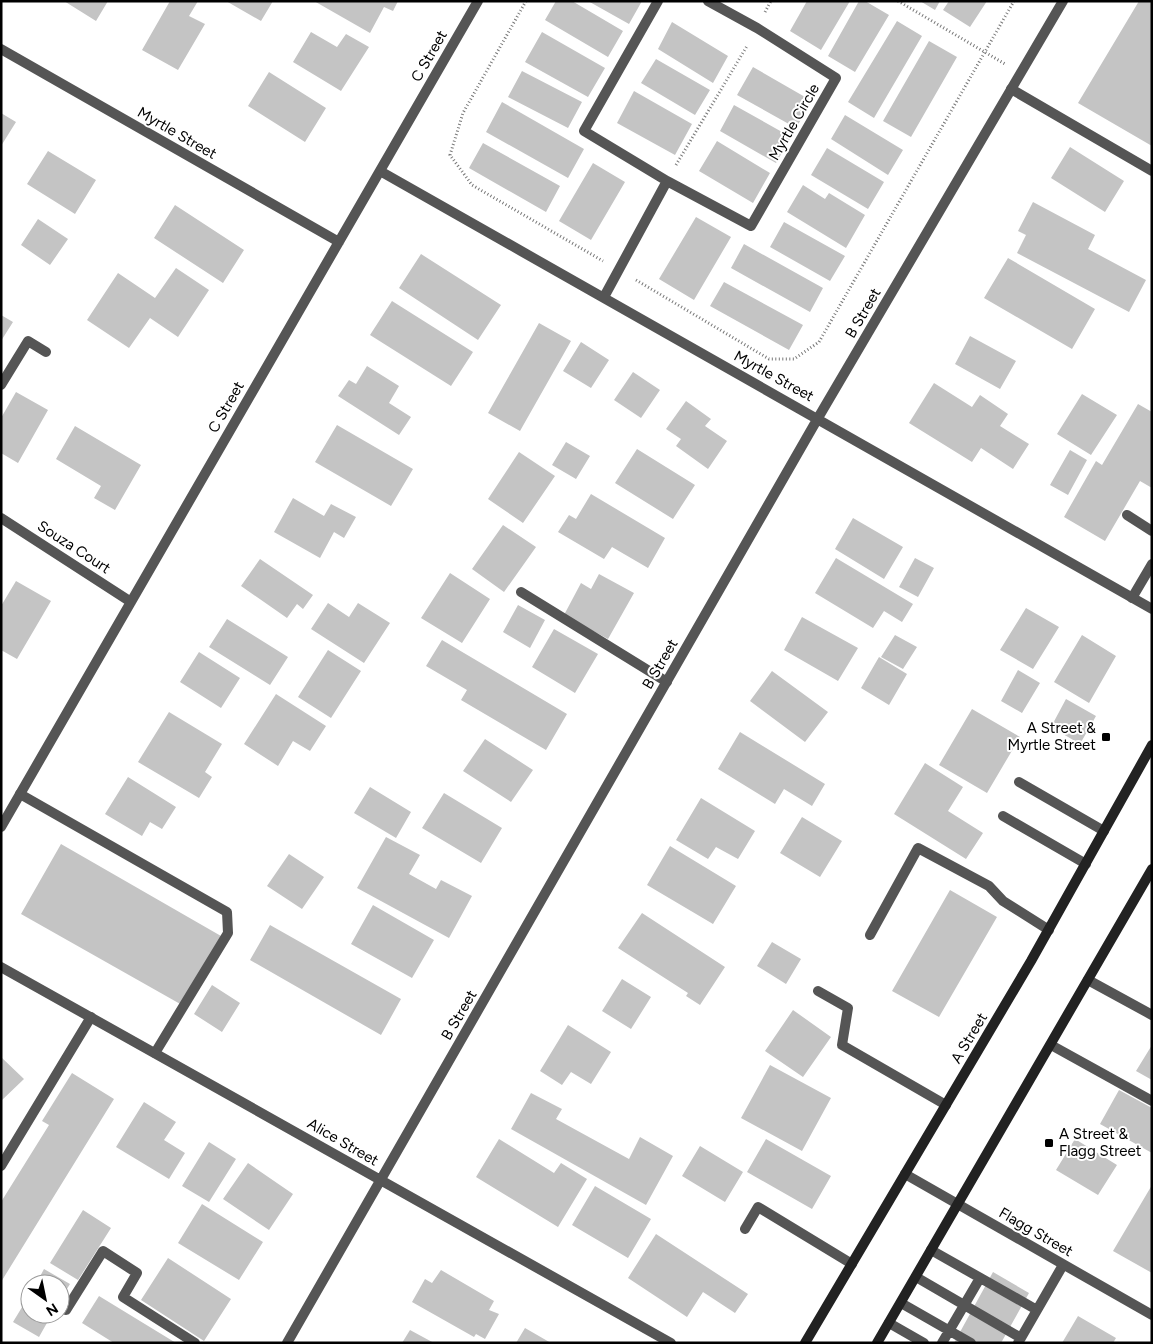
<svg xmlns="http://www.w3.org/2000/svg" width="1153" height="1344" font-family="Figtree,sans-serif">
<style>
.building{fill:#c4c4c4}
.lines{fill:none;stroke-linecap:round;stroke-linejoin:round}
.path{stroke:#777;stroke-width:3;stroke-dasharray:1 2.5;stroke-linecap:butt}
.lane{stroke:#555;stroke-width:10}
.street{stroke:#555;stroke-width:10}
.secondary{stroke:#222;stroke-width:10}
.poi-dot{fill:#000;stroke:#fff;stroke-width:2}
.labels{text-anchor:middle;stroke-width:4;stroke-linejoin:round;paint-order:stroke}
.street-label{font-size:15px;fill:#000;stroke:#fff}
.poi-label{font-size:15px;fill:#000;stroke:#fff;text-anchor:end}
</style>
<rect width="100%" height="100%" fill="#fff"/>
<!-- building -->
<path class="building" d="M 64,1 L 108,1 L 96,21 Z
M 170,1 L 198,1 L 189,16 L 205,24 L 178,70 L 142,50 Z
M 226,1 L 273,1 L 261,21 Z
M 314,1 L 398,1 L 393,11 L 384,7 L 370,33 Z
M 556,1 L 572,1 L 623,31 L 608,57 L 545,20 Z
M 588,1 L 642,1 L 629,24 Z
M 807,1 L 850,1 L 821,50 L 790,31 Z
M 859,1 L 865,1 L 889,15 L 855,72 L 828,56 Z
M 920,1 L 940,1 L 935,10 Z
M 949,1 L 987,1 L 970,27 L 943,10 Z
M 1139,1 L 1152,1 L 1152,146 L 1078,103 Z
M 897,21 L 922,36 L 874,118 L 848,102 Z
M 672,22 L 728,56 L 713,83 L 658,49 Z
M 311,32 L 337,47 L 346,34 L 369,47 L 341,91 L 293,62 Z
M 542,32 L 605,68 L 588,97 L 525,62 Z
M 929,41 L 957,57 L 911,137 L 883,121 Z
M 656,59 L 710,90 L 695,115 L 641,83 Z
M 753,67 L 812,101 L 796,128 L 737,95 Z
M 522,71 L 582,102 L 568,128 L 508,97 Z
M 269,72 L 326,108 L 305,142 L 248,106 Z
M 634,91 L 692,124 L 675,155 L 617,123 Z
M 502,102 L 584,149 L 568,178 L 486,132 Z
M 734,105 L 791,137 L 776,163 L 720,131 Z
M 1,113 L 16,122 L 1,146 Z
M 845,115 L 903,150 L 888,175 L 831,139 Z
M 717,141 L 770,173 L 753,203 L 699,171 Z
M 483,143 L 560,186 L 546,212 L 469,168 Z
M 1070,147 L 1124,181 L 1105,212 L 1051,178 Z
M 827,148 L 884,182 L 868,209 L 811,175 Z
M 48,151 L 96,180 L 75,214 L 27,184 Z
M 593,163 L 625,182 L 591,240 L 559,221 Z
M 803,185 L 825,199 L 829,193 L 865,215 L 846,248 L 787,212 Z
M 1033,202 L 1095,235 L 1088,249 L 1146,280 L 1129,312 L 1017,253 L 1026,235 L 1018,231 Z
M 175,205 L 244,250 L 223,283 L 154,238 Z
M 696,217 L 731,237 L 694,300 L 659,279 Z
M 38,219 L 68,239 L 50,265 L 21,245 Z
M 784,222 L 845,256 L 830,281 L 770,247 Z
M 744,244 L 823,288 L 810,312 L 731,268 Z
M 421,254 L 501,305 L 478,340 L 399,288 Z
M 1008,258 L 1095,309 L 1072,349 L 984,298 Z
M 176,268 L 209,290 L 178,337 L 150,318 L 129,348 L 87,320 L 118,273 L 155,298 Z
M 724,282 L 803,325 L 789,350 L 710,306 Z
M 392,301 L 473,352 L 451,386 L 370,335 Z
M 1,315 L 13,322 L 1,341 Z
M 539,323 L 571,341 L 520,431 L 488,413 Z
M 970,336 L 1016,361 L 1000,389 L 955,364 Z
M 581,342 L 609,360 L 591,388 L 563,371 Z
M 367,366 L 399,386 L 389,403 L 411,417 L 399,435 L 338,396 L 349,380 L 356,384 Z
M 633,372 L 660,390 L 641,418 L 614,400 Z
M 934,383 L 972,407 L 980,395 L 1008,414 L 1000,426 L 1029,444 L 1013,469 L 981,448 L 972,462 L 909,423 Z
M 16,392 L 48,410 L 18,463 L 1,453 L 1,418 Z
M 1082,394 L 1117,415 L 1091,455 L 1057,434 Z
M 686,401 L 711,419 L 705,426 L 727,441 L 708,469 L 676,446 L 681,439 L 666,429 Z
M 1138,404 L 1152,412 L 1152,488 L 1140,481 L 1105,541 L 1064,517 L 1096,461 L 1102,465 Z
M 337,425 L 413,469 L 391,506 L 315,462 Z
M 75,426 L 141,465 L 115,510 L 94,498 L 101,486 L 56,459 Z
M 566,442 L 590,456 L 576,479 L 552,465 Z
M 637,449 L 695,485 L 673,519 L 615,483 Z
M 1070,450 L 1087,460 L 1068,495 L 1050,485 Z
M 519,452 L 555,476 L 523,523 L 488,499 Z
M 591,494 L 665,538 L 648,568 L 612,547 L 604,559 L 558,532 L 569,515 L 576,519 Z
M 293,498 L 324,516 L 331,504 L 356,517 L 344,538 L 334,532 L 320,558 L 274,532 Z
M 853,518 L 903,547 L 884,579 L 835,549 Z
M 503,525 L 536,547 L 504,592 L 472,569 Z
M 836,558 L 913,604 L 902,622 L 884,611 L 873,628 L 815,593 Z
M 915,558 L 934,568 L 918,597 L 899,587 Z
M 260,559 L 313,595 L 303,609 L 297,604 L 287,618 L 241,586 Z
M 450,573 L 490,599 L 462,643 L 421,618 Z
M 599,574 L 634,593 L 608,639 L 564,615 L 581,583 L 591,589 Z
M 16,581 L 51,601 L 17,659 L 1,650 L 1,606 Z
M 328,603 L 349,617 L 358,603 L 390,623 L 364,663 L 311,629 Z
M 518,605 L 545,620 L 530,648 L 503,632 Z
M 1026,608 L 1059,627 L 1033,669 L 1000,650 Z
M 802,617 L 858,648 L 838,681 L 784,650 Z
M 227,619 L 288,657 L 270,685 L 209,647 Z
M 554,629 L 598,654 L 575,693 L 532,667 Z
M 895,635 L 917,647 L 903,669 L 881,657 Z
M 1082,635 L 1116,656 L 1089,703 L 1054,682 Z
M 442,640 L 567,714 L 546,750 L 461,700 L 467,690 L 426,666 Z
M 328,650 L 361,671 L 331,718 L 298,697 Z
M 199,652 L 240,678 L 221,708 L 180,682 Z
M 879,657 L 907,674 L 889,705 L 861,688 Z
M 1018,670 L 1040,683 L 1022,713 L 1001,701 Z
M 772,671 L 828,712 L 805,742 L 750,701 Z
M 276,694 L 326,726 L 310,751 L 293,741 L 278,766 L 244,744 Z
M 1066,699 L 1096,716 L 1080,744 L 1051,727 Z
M 972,709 L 1020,737 L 987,793 L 939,765 Z
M 169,712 L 222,744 L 205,772 L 212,777 L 199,798 L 138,762 Z
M 740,732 L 825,784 L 812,806 L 784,789 L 775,804 L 718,769 Z
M 485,739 L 533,770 L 511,802 L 463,771 Z
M 925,763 L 963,787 L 948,811 L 983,833 L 966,859 L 894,814 Z
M 128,777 L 176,807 L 162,829 L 150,822 L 142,836 L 105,814 Z
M 370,787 L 411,812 L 396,838 L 354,813 Z
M 444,793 L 502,828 L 481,863 L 422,828 Z
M 701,798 L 755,831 L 738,859 L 716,847 L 708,859 L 676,840 Z
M 802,817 L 842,841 L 820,877 L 780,853 Z
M 386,837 L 420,855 L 409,874 L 436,889 L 441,880 L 472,896 L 449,938 L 357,888 Z
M 61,844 L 221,936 L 182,1005 L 21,914 Z
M 670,846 L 736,886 L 713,924 L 647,885 Z
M 289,854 L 324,877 L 302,909 L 267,886 Z
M 950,890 L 997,917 L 939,1017 L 892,991 Z
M 373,905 L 434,940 L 412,978 L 351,944 Z
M 642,913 L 725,967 L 700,1005 L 686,996 L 688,993 L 618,948 Z
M 270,925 L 401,999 L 381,1035 L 250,960 Z
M 772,942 L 801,959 L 786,984 L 757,966 Z
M 622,979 L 651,997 L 631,1029 L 602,1011 Z
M 212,985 L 240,1003 L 222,1032 L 194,1014 Z
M 793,1010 L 831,1037 L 803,1077 L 765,1051 Z
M 568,1025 L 611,1052 L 591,1084 L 571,1072 L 562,1085 L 540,1071 Z
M 1152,1045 L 1152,1080 L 1136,1071 Z
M 1,1057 L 24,1079 L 1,1101 Z
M 770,1065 L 831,1098 L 802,1151 L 741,1118 Z
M 72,1073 L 114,1099 L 1,1282 L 1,1202 L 49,1125 L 42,1121 Z
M 1119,1090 L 1152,1108 L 1152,1153 L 1100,1124 Z
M 531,1093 L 562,1109 L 556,1119 L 629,1159 L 640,1137 L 673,1156 L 646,1205 L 511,1129 Z
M 144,1102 L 176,1122 L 164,1140 L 185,1153 L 169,1179 L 116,1147 Z
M 499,1139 L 554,1173 L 561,1163 L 587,1179 L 558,1227 L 476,1177 Z
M 766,1139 L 831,1176 L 812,1209 L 747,1172 Z
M 1075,1139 L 1117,1165 L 1098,1195 L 1056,1170 Z
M 209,1142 L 236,1159 L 209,1202 L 182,1186 Z
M 700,1146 L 743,1172 L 725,1202 L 682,1176 Z
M 248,1163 L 293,1194 L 269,1230 L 223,1199 Z
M 1152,1185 L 1152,1273 L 1113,1251 Z
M 595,1186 L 651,1219 L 628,1258 L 572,1225 Z
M 202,1204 L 263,1242 L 239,1280 L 178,1243 Z
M 83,1210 L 111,1228 L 78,1280 L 50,1263 Z
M 656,1234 L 748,1294 L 735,1313 L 703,1292 L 687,1317 L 628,1278 Z
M 168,1258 L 231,1299 L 204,1341 L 141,1300 Z
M 44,1269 L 70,1284 L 60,1300 L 60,1284 L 36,1284 Z
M 441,1270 L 494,1301 L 489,1310 L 499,1314 L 485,1339 L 476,1334 L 474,1337 L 412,1302 L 425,1279 L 432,1283 Z
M 993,1272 L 1029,1293 L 1001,1343 L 954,1343 Z
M 30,1294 L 30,1314 L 52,1314 L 39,1337 L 13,1322 Z
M 99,1296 L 176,1343 L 114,1343 L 82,1323 Z
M 1078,1316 L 1116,1338 L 1113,1343 L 1062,1343 Z
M 525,1328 L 551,1343 L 516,1343 Z
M 410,1330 L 434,1343 L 402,1343 Z"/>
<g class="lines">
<!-- path -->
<path class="path" d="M 526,1 L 463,113 L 450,155 L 472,185 L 603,261
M 898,1 L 1005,64
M 765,12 L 771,1
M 676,165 L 747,46
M 636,280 L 769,359 L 794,359 L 819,342 L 1014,1"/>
<!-- lane -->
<path class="lane" d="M 1011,89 L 1152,171
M 1,385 L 28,341 L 46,352
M 1127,515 L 1152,531
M 521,592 L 667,682
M 1132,598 L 1152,564
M 1019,782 L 1104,831
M 20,794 L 227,912 L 228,933 L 155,1053
M 1003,816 L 1086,864
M 870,935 L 918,848 L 989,886 L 1003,901 L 1049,930
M 1088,980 L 1152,1015
M 818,991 L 848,1008 L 842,1045 L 946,1105
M 1051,1045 L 1152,1101
M 1,1166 L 91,1017
M 745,1229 L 758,1207 L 852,1264
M 931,1250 L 1037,1310
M 916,1277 L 1021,1338
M 901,1303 L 971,1343
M 66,1310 L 103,1251 L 137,1273 L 123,1297 L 195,1343
M 889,1323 L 924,1343
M 942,1343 L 980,1278
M 1018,1343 L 1063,1265"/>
<!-- street -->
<path class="street" d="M 658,1 L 584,131 L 667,181 L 751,226 L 836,78 L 757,28 L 708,1
M 1,49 L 339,242
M 380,171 L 1152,609
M 604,297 L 667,181
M 1,518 L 131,602
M 1,827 L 478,1
M 1,967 L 671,1343
M 905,1174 L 1152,1315
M 287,1343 L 818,418 L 1063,1"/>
<!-- secondary -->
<path class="secondary" d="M 805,1343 L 1031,961 L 1152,745
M 877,1343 L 1152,869"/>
</g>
<!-- markers -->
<g class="poi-dot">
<rect x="1101" y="732" width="10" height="10" rx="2.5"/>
<rect x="1044" y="1138" width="10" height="10" rx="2.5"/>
</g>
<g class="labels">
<!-- street labels -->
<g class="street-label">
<text transform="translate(429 56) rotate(-60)" y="5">C Street</text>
<text transform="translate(794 122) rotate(-60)" y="5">Myrtle Circle</text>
<text transform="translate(177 133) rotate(30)" y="5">Myrtle Street</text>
<text transform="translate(863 313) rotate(-60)" y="5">B Street</text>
<text transform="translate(774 376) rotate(29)" y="5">Myrtle Street</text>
<text transform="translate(226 407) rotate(-60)" y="5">C Street</text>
<text transform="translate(74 547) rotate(33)" y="5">Souza Court</text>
<text transform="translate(660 664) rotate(-60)" y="5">B Street</text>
<text transform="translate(459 1015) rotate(-60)" y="5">B Street</text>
<text transform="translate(969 1038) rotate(-59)" y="5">A Street</text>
<text transform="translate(343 1142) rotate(30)" y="5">Alice Street</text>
<text transform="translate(1036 1232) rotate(30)" y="5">Flagg Street</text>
</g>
<!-- poi labels -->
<g class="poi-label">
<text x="1096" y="733">A Street &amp;<tspan x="1096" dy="17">Myrtle Street</tspan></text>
<text x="1059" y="1139" text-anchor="start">A Street &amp;<tspan x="1059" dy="17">Flagg Street</tspan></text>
</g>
</g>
<!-- border -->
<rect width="1153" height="1344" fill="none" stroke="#000000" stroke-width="5"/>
<!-- north arrow -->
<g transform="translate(45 1299) rotate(147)"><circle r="24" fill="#ffffff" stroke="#999999"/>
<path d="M0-4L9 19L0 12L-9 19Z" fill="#000000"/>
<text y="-8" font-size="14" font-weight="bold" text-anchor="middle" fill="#000000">N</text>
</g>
</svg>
